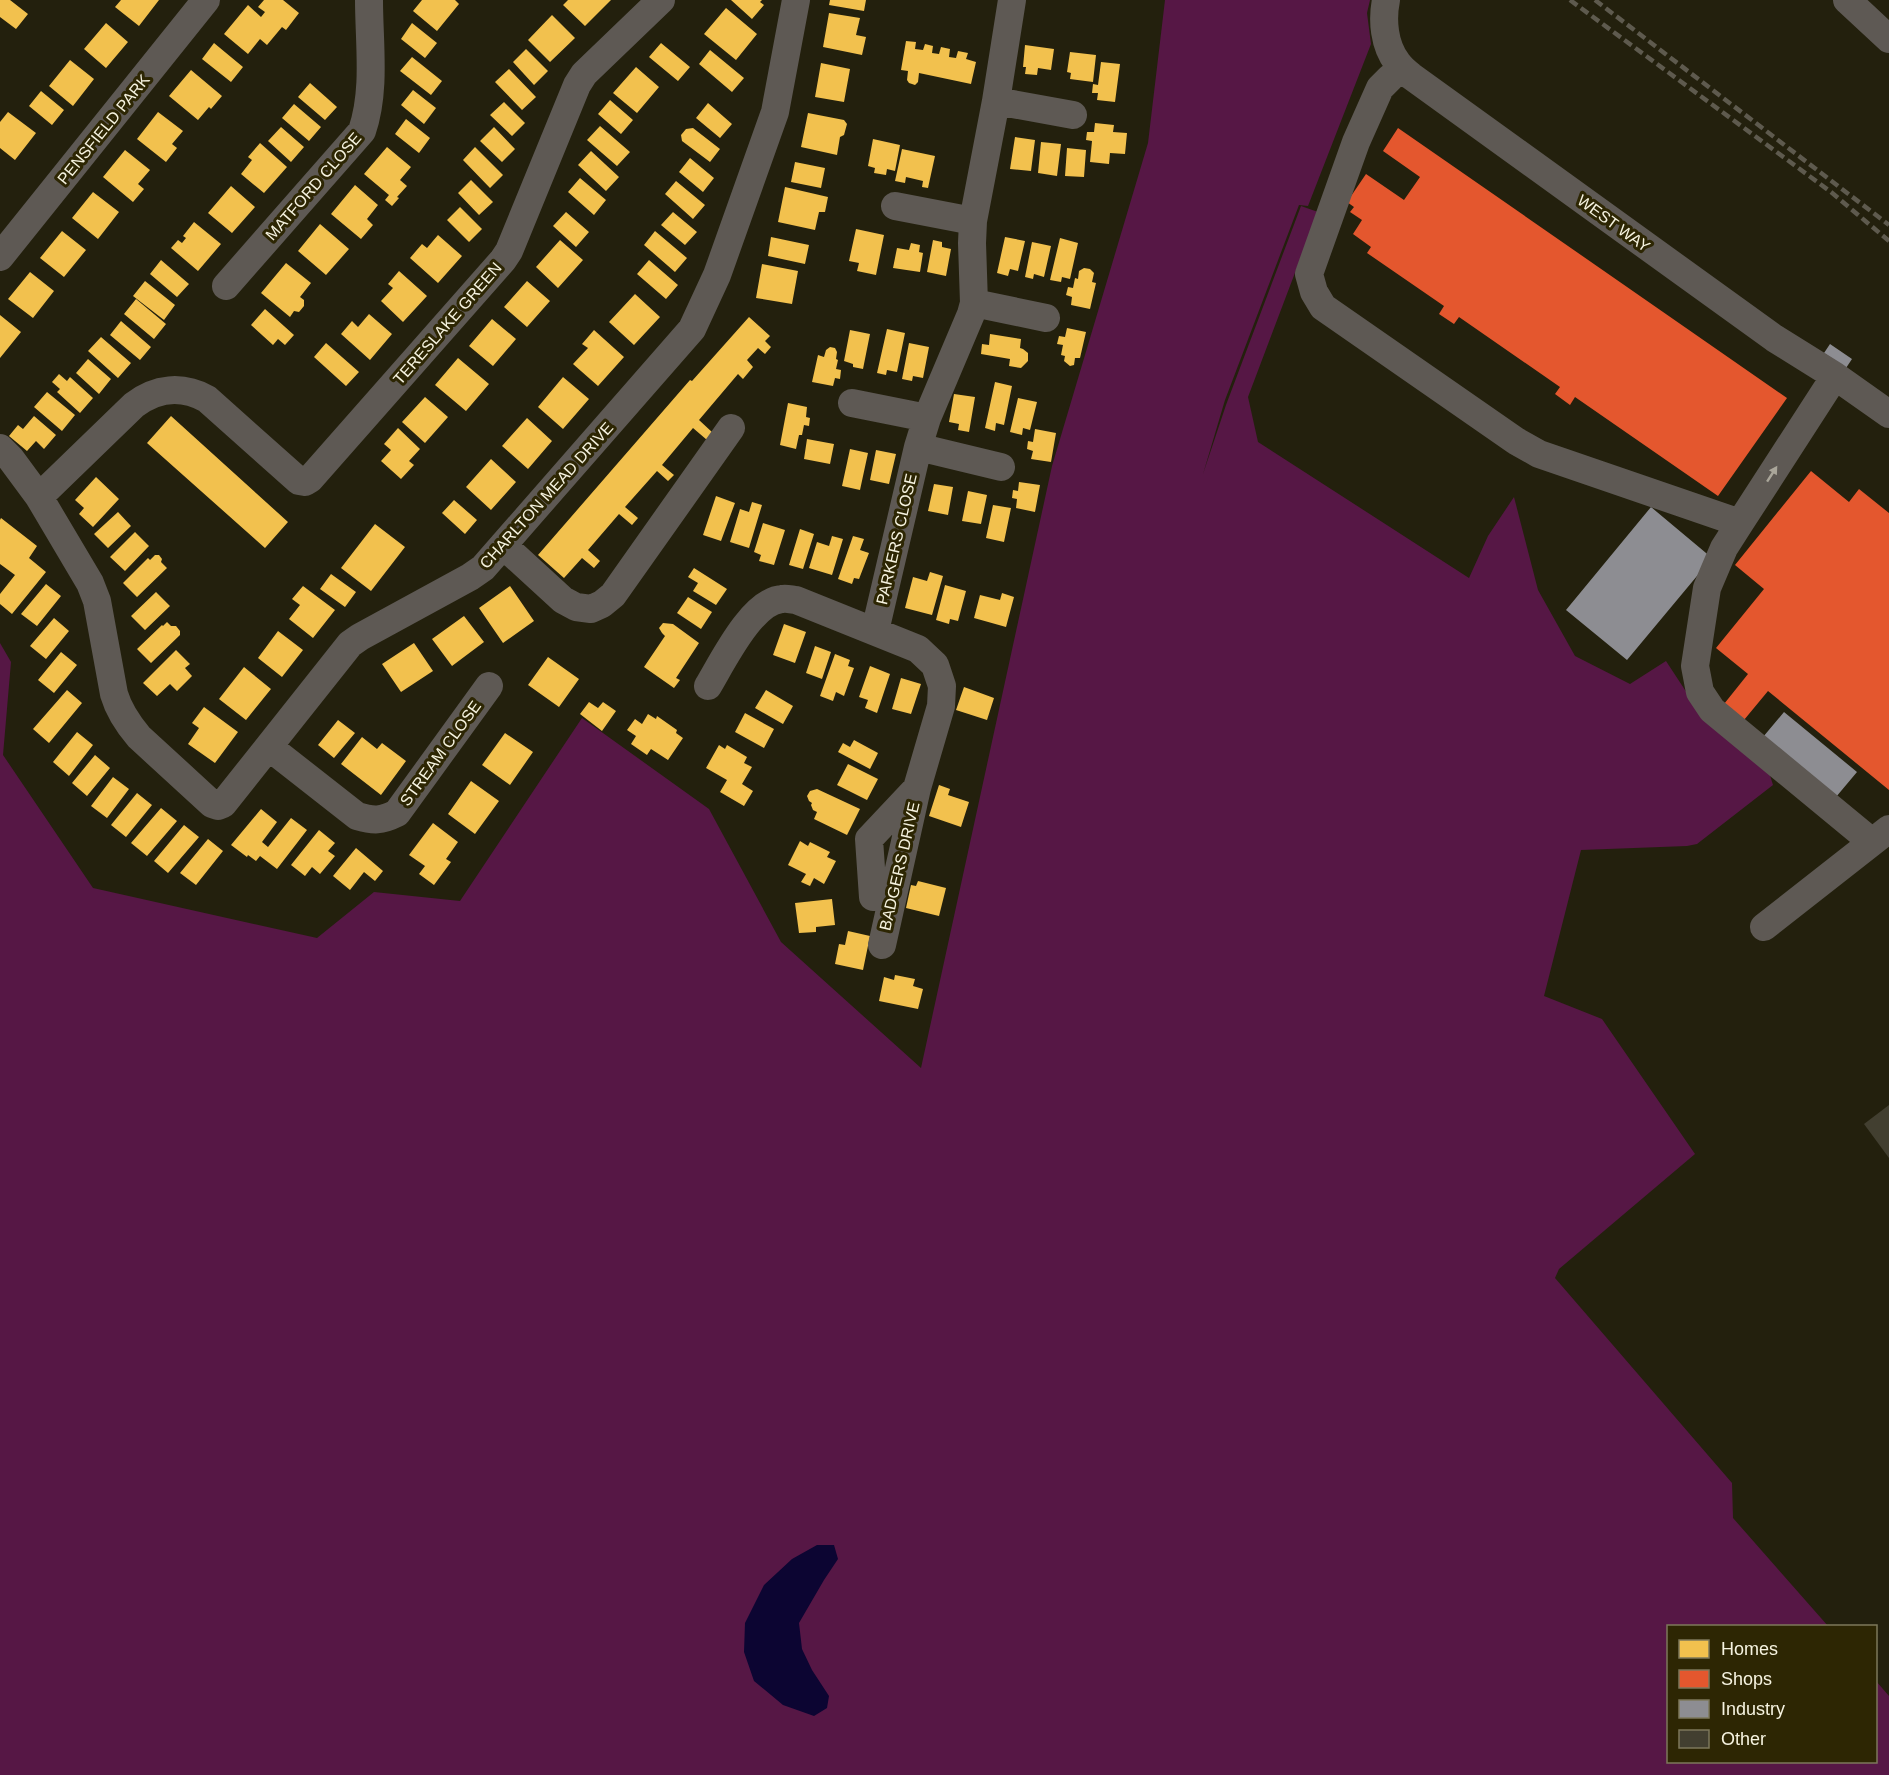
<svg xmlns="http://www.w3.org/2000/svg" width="1889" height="1775" font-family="Helvetica,sans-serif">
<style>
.green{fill:#561745}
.water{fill:#0c0532}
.homes{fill:#f2c14e}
.shops{fill:#e4572e}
.industry{fill:#8d8d92}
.building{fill:#423f30}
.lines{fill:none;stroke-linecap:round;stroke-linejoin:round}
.minor{stroke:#5e5954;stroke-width:28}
.rail{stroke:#5e5a4e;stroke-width:4.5;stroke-dasharray:9 4.5;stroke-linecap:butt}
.oneway{fill:#aaa69a}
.labels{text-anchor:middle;stroke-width:6;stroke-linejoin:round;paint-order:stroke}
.street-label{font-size:16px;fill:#f6f3e0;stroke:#2d2603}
</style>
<rect width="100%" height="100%" fill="#23200d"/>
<!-- green -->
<path class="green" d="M 1165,0 L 1370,0 L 1367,13 L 1371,44 L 1308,206 L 1299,205 L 1225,400 L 1203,474 L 1226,405 L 1301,206 L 1318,212 L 1248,397 L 1258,442 L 1469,578 L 1488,536 L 1514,497 L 1538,590 L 1575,656 L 1630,684 L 1666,661 L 1685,690 L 1707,719 L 1768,769 L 1773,785 L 1697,844 L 1687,846 L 1581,850 L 1544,996 L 1602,1019 L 1695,1154 L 1559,1269 L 1555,1278 L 1732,1483 L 1733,1518 L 1828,1626 L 1668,1626 L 1668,1762 L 1876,1762 L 1876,1681 L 1889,1696 L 1889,1775 L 0,1775 L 0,643 L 11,662 L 3,755 L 93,888 L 317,938 L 374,892 L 460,901 L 582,718 L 709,809 L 781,942 L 921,1068 L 1052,466 L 1148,143 Z"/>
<!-- water -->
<path class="water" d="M 817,1545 L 834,1545 L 838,1559 L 824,1580 L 799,1623 L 802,1649 L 812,1670 L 829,1696 L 827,1708 L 814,1716 L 783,1705 L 754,1681 L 744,1652 L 745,1623 L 764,1585 L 792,1559 Z"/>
<!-- homes -->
<path class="homes" d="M 0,0 L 10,0 L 28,14 L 16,29 L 0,17 Z
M 121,0 L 159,0 L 139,26 L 115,7 Z
M 264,0 L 283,0 L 299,13 L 286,30 L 282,27 L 267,45 L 260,39 L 248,54 L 224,34 L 248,5 L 261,17 L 265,12 L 258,7 Z
M 422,0 L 455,0 L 459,4 L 437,31 L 413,11 Z
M 568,0 L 611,0 L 585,26 L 563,5 Z
M 731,0 L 762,0 L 760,2 L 764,5 L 752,19 Z
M 830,0 L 866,0 L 864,11 L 829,5 Z
M 726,8 L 757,34 L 736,60 L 704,34 Z
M 829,13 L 860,18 L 856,35 L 866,37 L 862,55 L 823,47 Z
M 552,15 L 575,38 L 550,62 L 528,40 Z
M 106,23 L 128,42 L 106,68 L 84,49 Z
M 412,23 L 437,43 L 425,58 L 401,39 Z
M 906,41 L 916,42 L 915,49 L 923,50 L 925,44 L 933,46 L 932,53 L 939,54 L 941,47 L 950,49 L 949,57 L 956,58 L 958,51 L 968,53 L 966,59 L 976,62 L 971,84 L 919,73 L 918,82 L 915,85 L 909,83 L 907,80 L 908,71 L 901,70 Z
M 214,43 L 243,67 L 231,82 L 202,59 Z
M 661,43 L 690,67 L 678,81 L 649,57 Z
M 1025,45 L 1054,49 L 1051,70 L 1038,68 L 1037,75 L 1025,74 L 1026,67 L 1023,67 Z
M 526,49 L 548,71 L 534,85 L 513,62 Z
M 710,50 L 744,78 L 732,92 L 699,64 Z
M 1070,52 L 1096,55 L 1093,82 L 1070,79 L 1071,73 L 1067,72 Z
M 412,57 L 442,81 L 431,95 L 400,71 Z
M 70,60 L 94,79 L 73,106 L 49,86 Z
M 1101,62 L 1120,64 L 1115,102 L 1097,100 L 1098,93 L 1092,93 L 1093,84 L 1098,85 Z
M 821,63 L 850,69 L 844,102 L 815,97 Z
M 636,67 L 659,87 L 637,113 L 613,93 Z
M 509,69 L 536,97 L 522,110 L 495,82 Z
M 191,70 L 222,96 L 211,109 L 209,107 L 198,120 L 169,96 Z
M 310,83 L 337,107 L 325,120 L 298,97 Z
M 413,90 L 436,108 L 424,124 L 401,105 Z
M 41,91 L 64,110 L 52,125 L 29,106 Z
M 610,100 L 633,120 L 621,134 L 598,114 Z
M 504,102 L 525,123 L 512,136 L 490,115 Z
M 708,103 L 732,124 L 720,138 L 696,118 Z
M 294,104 L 321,127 L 309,141 L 282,118 Z
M 8,112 L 36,133 L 15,160 L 0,148 L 0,122 Z
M 158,112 L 183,131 L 172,144 L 177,148 L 166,162 L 137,139 Z
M 808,113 L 844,120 L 847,124 L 844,135 L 840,137 L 837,155 L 801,147 Z
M 406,119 L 430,138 L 419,153 L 395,134 Z
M 1095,123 L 1114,125 L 1113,132 L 1127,133 L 1125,154 L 1110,153 L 1109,164 L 1090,162 L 1092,141 L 1086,140 L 1087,132 L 1094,132 Z
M 600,126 L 630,152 L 617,166 L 587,140 Z
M 281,127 L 304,147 L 291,162 L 268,141 Z
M 494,127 L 515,149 L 502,162 L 480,141 Z
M 693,128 L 720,149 L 710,162 L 682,141 L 681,135 L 686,129 Z
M 1015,137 L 1035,140 L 1031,171 L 1010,169 Z
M 873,139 L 900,145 L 895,171 L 887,169 L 886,175 L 874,173 L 875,168 L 868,166 Z
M 1041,142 L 1061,144 L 1057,176 L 1038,173 Z
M 260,143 L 287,167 L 264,193 L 241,174 L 252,160 L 248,157 Z
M 387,147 L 411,167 L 400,180 L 407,186 L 397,197 L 399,198 L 392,206 L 385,200 L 389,195 L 364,174 Z
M 475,147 L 503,175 L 490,188 L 463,160 Z
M 1067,148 L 1086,150 L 1084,177 L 1065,176 Z
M 902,149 L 935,156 L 928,188 L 922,187 L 923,181 L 906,177 L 905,183 L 895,181 Z
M 125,150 L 150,170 L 138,184 L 144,189 L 133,202 L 103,177 Z
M 591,151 L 619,177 L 606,191 L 578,165 Z
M 690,158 L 714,178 L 703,192 L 679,172 Z
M 795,162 L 825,168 L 821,188 L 791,182 Z
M 580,178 L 606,200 L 594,215 L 568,192 Z
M 471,180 L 493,202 L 479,215 L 458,193 Z
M 676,181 L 705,205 L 693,219 L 665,194 Z
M 355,185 L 378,205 L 367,219 L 373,225 L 361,239 L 331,214 Z
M 231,186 L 255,207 L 232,233 L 208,213 Z
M 785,187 L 828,197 L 825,212 L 819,212 L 815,230 L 778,222 Z
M 93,192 L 119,212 L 98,239 L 72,218 Z
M 460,207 L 482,229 L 469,242 L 447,220 Z
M 566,212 L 589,232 L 576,247 L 553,226 Z
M 673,212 L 697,232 L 685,245 L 661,225 Z
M 194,222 L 221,244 L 198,271 L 171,248 L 178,240 L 182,243 L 186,238 L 183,236 Z
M 320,224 L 349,249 L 326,275 L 298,251 Z
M 856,229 L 884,235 L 876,275 L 857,271 L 859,263 L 849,261 Z
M 62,231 L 86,250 L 64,277 L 40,258 Z
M 655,231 L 687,258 L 675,272 L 644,245 Z
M 438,235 L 462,256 L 438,283 L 410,258 L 422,244 L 427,248 Z
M 771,237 L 809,245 L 805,264 L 768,256 Z
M 1005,237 L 1025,241 L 1018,271 L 1010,269 L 1008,276 L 997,273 Z
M 1060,238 L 1078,243 L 1070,279 L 1062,277 L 1061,282 L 1050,280 Z
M 560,240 L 583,260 L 558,288 L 536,267 Z
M 933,240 L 942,242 L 942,247 L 951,249 L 946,276 L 927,272 Z
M 1032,242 L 1051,246 L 1044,277 L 1034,274 L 1033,279 L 1025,277 Z
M 911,243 L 920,245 L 919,252 L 923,253 L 920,272 L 893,268 L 897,248 L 909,250 Z
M 161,260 L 189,284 L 177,297 L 150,274 Z
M 649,260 L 678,285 L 666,299 L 637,274 Z
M 286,263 L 311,283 L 300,297 L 304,300 L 304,306 L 299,312 L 294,311 L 290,317 L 261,293 Z
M 762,264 L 798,271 L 792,304 L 756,298 Z
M 1084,268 L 1090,269 L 1094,273 L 1092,282 L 1096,283 L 1090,309 L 1071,305 L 1072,297 L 1066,295 L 1068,287 L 1073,288 L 1075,278 L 1078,279 L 1079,271 Z
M 399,271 L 427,296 L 403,322 L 381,301 L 393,288 L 388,284 Z
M 30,272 L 54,291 L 33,318 L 8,299 Z
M 145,281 L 175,305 L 164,320 L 133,296 Z
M 527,281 L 550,301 L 527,327 L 504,307 Z
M 635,294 L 660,317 L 634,345 L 609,322 Z
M 136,299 L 166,324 L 154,339 L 124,314 Z
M 265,309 L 294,335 L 285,345 L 278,339 L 273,345 L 251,325 Z
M 369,314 L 392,334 L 370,360 L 341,334 L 352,321 L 358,327 Z
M 0,315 L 21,332 L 0,358 Z
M 749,317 L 770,336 L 765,341 L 771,347 L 765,354 L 758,348 L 747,360 L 753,367 L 743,379 L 738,374 L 699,420 L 713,433 L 707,440 L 693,428 L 662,465 L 674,475 L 668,481 L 657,471 L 625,507 L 638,518 L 632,525 L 619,514 L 588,550 L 600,561 L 594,568 L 582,558 L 564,578 L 538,555 L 690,380 L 692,381 Z
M 492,319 L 516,339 L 493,366 L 469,346 Z
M 121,321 L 151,347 L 140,360 L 110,335 Z
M 1067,328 L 1086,332 L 1080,358 L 1075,358 L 1074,365 L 1070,366 L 1064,361 L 1065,356 L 1061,355 L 1063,345 L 1057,344 L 1059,336 L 1065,337 Z
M 887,329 L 905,333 L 897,372 L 887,370 L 886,375 L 877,373 Z
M 594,330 L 624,357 L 598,386 L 573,364 L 588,348 L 582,344 Z
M 850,330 L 870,334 L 863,369 L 853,367 L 853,364 L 844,361 Z
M 990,334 L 1021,339 L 1020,348 L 1023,349 L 1028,353 L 1028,361 L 1021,368 L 1009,366 L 1010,359 L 981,354 L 982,344 L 989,345 Z
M 101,337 L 131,363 L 118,378 L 88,351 Z
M 326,343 L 359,372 L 346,386 L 314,357 Z
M 909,343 L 929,347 L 923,378 L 913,376 L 912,381 L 902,379 Z
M 830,347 L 835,348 L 837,352 L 836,359 L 838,360 L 836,369 L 841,370 L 840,379 L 835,378 L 833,386 L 812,382 L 818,355 L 824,357 L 826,350 Z
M 458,358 L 489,384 L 466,411 L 435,385 Z
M 88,359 L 111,379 L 99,394 L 76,373 Z
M 59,374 L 67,381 L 70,377 L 93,398 L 80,413 L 57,392 L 60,389 L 52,382 Z
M 563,377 L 589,399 L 563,429 L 538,407 Z
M 995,382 L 1012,386 L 1004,425 L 996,423 L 995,431 L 985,428 Z
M 47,392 L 75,415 L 62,431 L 34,407 Z
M 954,394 L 975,397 L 969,432 L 958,430 L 959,424 L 949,422 Z
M 425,397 L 448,417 L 425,443 L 402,422 Z
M 1018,398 L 1037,402 L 1030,430 L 1023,428 L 1022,435 L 1010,432 Z
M 788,403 L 807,407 L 806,417 L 810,418 L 809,426 L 804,425 L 802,435 L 799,435 L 796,449 L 780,445 Z
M 34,416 L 56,435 L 44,449 L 36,441 L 27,451 L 9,436 L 18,425 L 23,429 Z
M 171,416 L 288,522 L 265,548 L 147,443 Z
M 527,418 L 552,441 L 528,469 L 502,446 Z
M 398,428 L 420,449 L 409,461 L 414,465 L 401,479 L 381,461 L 391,450 L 384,444 Z
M 1035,429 L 1056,433 L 1051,462 L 1031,459 L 1033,451 L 1027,449 L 1028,441 L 1033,442 Z
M 807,439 L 834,444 L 830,464 L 804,459 Z
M 850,449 L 868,453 L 860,490 L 842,486 Z
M 876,450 L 896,454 L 889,484 L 870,480 Z
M 491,459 L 516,482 L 491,510 L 466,487 Z
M 96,477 L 119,499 L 93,527 L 79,514 L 84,508 L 75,500 Z
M 1019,482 L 1040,485 L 1035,512 L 1016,508 L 1017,499 L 1012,498 L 1013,490 L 1018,491 Z
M 934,484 L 953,487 L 948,515 L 928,511 Z
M 968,491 L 987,495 L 981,524 L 962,521 Z
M 716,496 L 735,503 L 721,541 L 703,535 Z
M 454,500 L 477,520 L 465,534 L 442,513 Z
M 752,502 L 762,505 L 749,548 L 730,542 L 740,509 L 749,512 Z
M 993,505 L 1011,508 L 1004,542 L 986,538 Z
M 118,512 L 131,526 L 108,548 L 94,534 Z
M 1,518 L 37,546 L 29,558 L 46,572 L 12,614 L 0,604 L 0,594 L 15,575 L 0,564 L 0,520 Z
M 763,523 L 785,530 L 774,565 L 759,561 L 761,555 L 754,552 Z
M 375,524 L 405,547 L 371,591 L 341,568 Z
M 800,529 L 814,534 L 803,569 L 789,565 Z
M 135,532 L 149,546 L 125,571 L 110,557 Z
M 832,536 L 843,539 L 832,575 L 809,568 L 817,542 L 829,546 Z
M 853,536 L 864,539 L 860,550 L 869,553 L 859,579 L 854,578 L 852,584 L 838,579 Z
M 155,555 L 159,555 L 162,559 L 161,562 L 167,568 L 137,597 L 123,583 L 148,558 L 150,560 Z
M 694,568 L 727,589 L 716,605 L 693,591 L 698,583 L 688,577 Z
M 930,572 L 943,576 L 932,615 L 905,608 L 913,577 L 927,581 Z
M 331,574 L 356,592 L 345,607 L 320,589 Z
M 46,584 L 61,596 L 37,626 L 21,614 Z
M 945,585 L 966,591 L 958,621 L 950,619 L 949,624 L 936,620 Z
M 303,586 L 335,610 L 313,638 L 289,619 L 300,605 L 292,599 Z
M 510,586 L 534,621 L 503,643 L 479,608 Z
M 156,592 L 170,606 L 145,630 L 131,616 Z
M 1002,593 L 1014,597 L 1006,627 L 974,618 L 980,595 L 1000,600 Z
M 688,597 L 712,612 L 701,629 L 677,613 Z
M 464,616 L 484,642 L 452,666 L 432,639 Z
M 54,618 L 69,631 L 46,659 L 30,646 Z
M 167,622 L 171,626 L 176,626 L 180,631 L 180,635 L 151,663 L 137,649 L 162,625 L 163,626 Z
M 663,623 L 673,624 L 699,643 L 676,678 L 680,680 L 674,688 L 644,667 L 665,636 L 662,633 L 659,628 Z
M 784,624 L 806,632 L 795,663 L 773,655 Z
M 278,631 L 303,650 L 282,677 L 258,658 Z
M 414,643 L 433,671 L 401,692 L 382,664 Z
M 815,646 L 831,652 L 822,679 L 806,673 Z
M 176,650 L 190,664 L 185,668 L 192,676 L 177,691 L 170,684 L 157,696 L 143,683 Z
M 61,652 L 77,665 L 54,693 L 38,680 Z
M 835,654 L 850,660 L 848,666 L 854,668 L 844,696 L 836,692 L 833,701 L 820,696 Z
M 548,657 L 579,679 L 559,707 L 528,685 Z
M 870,666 L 890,674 L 877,713 L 865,708 L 868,700 L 859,697 Z
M 244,667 L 271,689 L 246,720 L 219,699 Z
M 901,678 L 921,684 L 911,714 L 892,709 Z
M 964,687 L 994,698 L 987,720 L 956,710 Z
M 67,690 L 82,703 L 49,743 L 33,729 Z
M 766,690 L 793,706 L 783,724 L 755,708 Z
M 589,702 L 598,708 L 603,702 L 616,711 L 602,731 L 580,714 Z
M 204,707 L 238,732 L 215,763 L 188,744 L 199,728 L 192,723 Z
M 745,713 L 774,729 L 764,748 L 735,732 Z
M 648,714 L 656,719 L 657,716 L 677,730 L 676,733 L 683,738 L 668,760 L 651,749 L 647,755 L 631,744 L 636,736 L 627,730 L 635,719 L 642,724 Z
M 338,720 L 355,733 L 334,758 L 318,745 Z
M 77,732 L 93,745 L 69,776 L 53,762 Z
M 505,733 L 533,752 L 510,785 L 482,765 Z
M 362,737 L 377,749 L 382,743 L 406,761 L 381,795 L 341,764 Z
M 854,740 L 878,753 L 870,769 L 838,752 L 843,743 L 850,747 Z
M 719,745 L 725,749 L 727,745 L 747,757 L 744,763 L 752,767 L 742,784 L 753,791 L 744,806 L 720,792 L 727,780 L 706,768 Z
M 95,755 L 110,768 L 87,796 L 72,783 Z
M 848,764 L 878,779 L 867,800 L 837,785 Z
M 113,777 L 129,789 L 107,818 L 91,806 Z
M 471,781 L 499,801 L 475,834 L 448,814 Z
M 939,785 L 950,789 L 948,795 L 969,802 L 961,827 L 929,816 Z
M 817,789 L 860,809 L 847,835 L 814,819 L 817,812 L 813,810 L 811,805 L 812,803 L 809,801 L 807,796 L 810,791 Z
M 137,793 L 152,805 L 126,837 L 111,825 Z
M 161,808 L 177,821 L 147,856 L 131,843 Z
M 261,809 L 277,822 L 262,842 L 268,847 L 291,818 L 307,830 L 277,869 L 260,856 L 256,861 L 248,855 L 247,857 L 231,845 Z
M 433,823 L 458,842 L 446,859 L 451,862 L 434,885 L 419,874 L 425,866 L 409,855 Z
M 184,825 L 199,837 L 168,873 L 154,861 Z
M 319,830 L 335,843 L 328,851 L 335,856 L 320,874 L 312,867 L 305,876 L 291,865 Z
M 208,839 L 223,851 L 196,885 L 180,873 Z
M 800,841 L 808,846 L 810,842 L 830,852 L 827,857 L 836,861 L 824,884 L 814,878 L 810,886 L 801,882 L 806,874 L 788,865 Z
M 356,848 L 383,871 L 375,881 L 364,872 L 350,890 L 333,876 Z
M 918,881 L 946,888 L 939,916 L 906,908 L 911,885 L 916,886 Z
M 832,899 L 835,925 L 816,927 L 816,932 L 799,933 L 795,903 Z
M 848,931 L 870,936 L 863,970 L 835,964 L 839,944 L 845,945 Z
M 895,975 L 915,979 L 913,986 L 923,989 L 918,1009 L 879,1001 L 884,977 L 894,980 Z"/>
<!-- shops -->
<path class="shops" d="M 1398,128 L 1787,398 L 1718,496 L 1575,397 L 1570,405 L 1555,394 L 1560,387 L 1459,317 L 1454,324 L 1439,314 L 1444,306 L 1367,253 L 1371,247 L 1353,234 L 1362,220 L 1350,212 L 1354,207 L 1347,202 L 1366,174 L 1404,200 L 1420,177 L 1383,151 Z
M 1811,471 L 1849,502 L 1859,489 L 1889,513 L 1889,790 L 1768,691 L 1744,720 L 1724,704 L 1748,674 L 1716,648 L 1764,589 L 1735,565 Z"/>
<!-- industry -->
<path class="industry" d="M 1830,344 L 1852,359 L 1846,368 L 1824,353 Z
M 1651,507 L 1712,558 L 1627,660 L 1566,610 Z
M 1784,712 L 1857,772 L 1836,797 L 1763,737 Z"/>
<!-- building -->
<path class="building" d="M 1889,1105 L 1889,1158 L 1864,1124 Z"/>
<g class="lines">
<!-- minor -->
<path class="minor" d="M 1386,0 C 1382,20 1384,45 1397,62 C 1400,67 1406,72 1411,76 L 1774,338 L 1835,376 L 1889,414
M 1847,0 L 1889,39
M 1390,78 L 1380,88 L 1356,142 L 1309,274 L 1314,292 L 1323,307 L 1516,441 L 1539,454 L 1740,523
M 996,101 L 1073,115
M 895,206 L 973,221
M 0,257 L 206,0
M 226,286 L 362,131 C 376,90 369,43 369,0
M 974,303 L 1046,318
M 1835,376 L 1740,523 L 1724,548 L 1707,588 L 1695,666 L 1700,692 L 1712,710 L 1872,842
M 852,403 L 927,418
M 918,447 L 1001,467
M 0,448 L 11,459 L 39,497 L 90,583 L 97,601 L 114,694 C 119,711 128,724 139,737 L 212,804 L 218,806 L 223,804 L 350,644 L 360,637 L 470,577 L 483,568 L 692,329 L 717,275 L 775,112 L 796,0
M 39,497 L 134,405 C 156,388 182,385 207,399 L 299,481 L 305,482 L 310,479 L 503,260 L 509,251 L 577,85 L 584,74 L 661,0
M 503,545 L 563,600 L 576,607 L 591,609 L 602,604 L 613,595 L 731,428
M 875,631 L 918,447 L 927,418 L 971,314 L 974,303 L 972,243 L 973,221 L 996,101 L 1012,0
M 708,686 C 723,661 752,601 782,599 C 787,598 792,600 796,600 L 918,649 L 935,665 L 942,686 L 941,706 L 917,788 L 869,839 L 873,897
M 269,747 L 357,816 C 374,821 381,821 397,813 L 489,686
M 1764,927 L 1889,829
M 882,945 L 917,788"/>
<!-- rail -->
<path class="rail" d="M 1570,0 L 1831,192 L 1889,241
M 1595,0 L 1889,225"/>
</g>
<!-- one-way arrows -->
<defs><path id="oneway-solid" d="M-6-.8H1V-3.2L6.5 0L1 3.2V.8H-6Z" transform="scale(1.5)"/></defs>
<use class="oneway" href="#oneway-solid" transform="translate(1772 474) rotate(-57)"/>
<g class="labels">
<!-- street labels -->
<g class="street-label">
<text transform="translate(103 129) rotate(-51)" y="6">PENSFIELD PARK</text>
<text transform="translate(313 186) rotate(-49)" y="6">MATFORD CLOSE</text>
<text transform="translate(1614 223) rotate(36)" y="6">WEST WAY</text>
<text transform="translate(447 323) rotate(-49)" y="6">TERESLAKE GREEN</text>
<text transform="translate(546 495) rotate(-48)" y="6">CHARLTON MEAD DRIVE</text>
<text transform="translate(896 539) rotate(-77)" y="6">PARKERS CLOSE</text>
<text transform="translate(440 753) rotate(-54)" y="6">STREAM CLOSE</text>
<text transform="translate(899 866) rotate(-77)" y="6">BADGERS DRIVE</text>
</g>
</g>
<!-- legend -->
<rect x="1667" y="1625" width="210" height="138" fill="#2d2603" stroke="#7d785b" stroke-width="1.5"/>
<rect x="1679" y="1640" width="30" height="18" fill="#f2c14e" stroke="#7d785b" stroke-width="1.5"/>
<text x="1721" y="1655" font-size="18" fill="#f6f3e0">Homes</text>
<rect x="1679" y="1670" width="30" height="18" fill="#e4572e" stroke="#7d785b" stroke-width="1.5"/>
<text x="1721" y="1685" font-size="18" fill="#f6f3e0">Shops</text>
<rect x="1679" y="1700" width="30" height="18" fill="#8d8d92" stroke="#7d785b" stroke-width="1.5"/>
<text x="1721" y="1715" font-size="18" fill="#f6f3e0">Industry</text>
<rect x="1679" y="1730" width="30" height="18" fill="#423f30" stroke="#7d785b" stroke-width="1.5"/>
<text x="1721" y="1745" font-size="18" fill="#f6f3e0">Other</text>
</svg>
